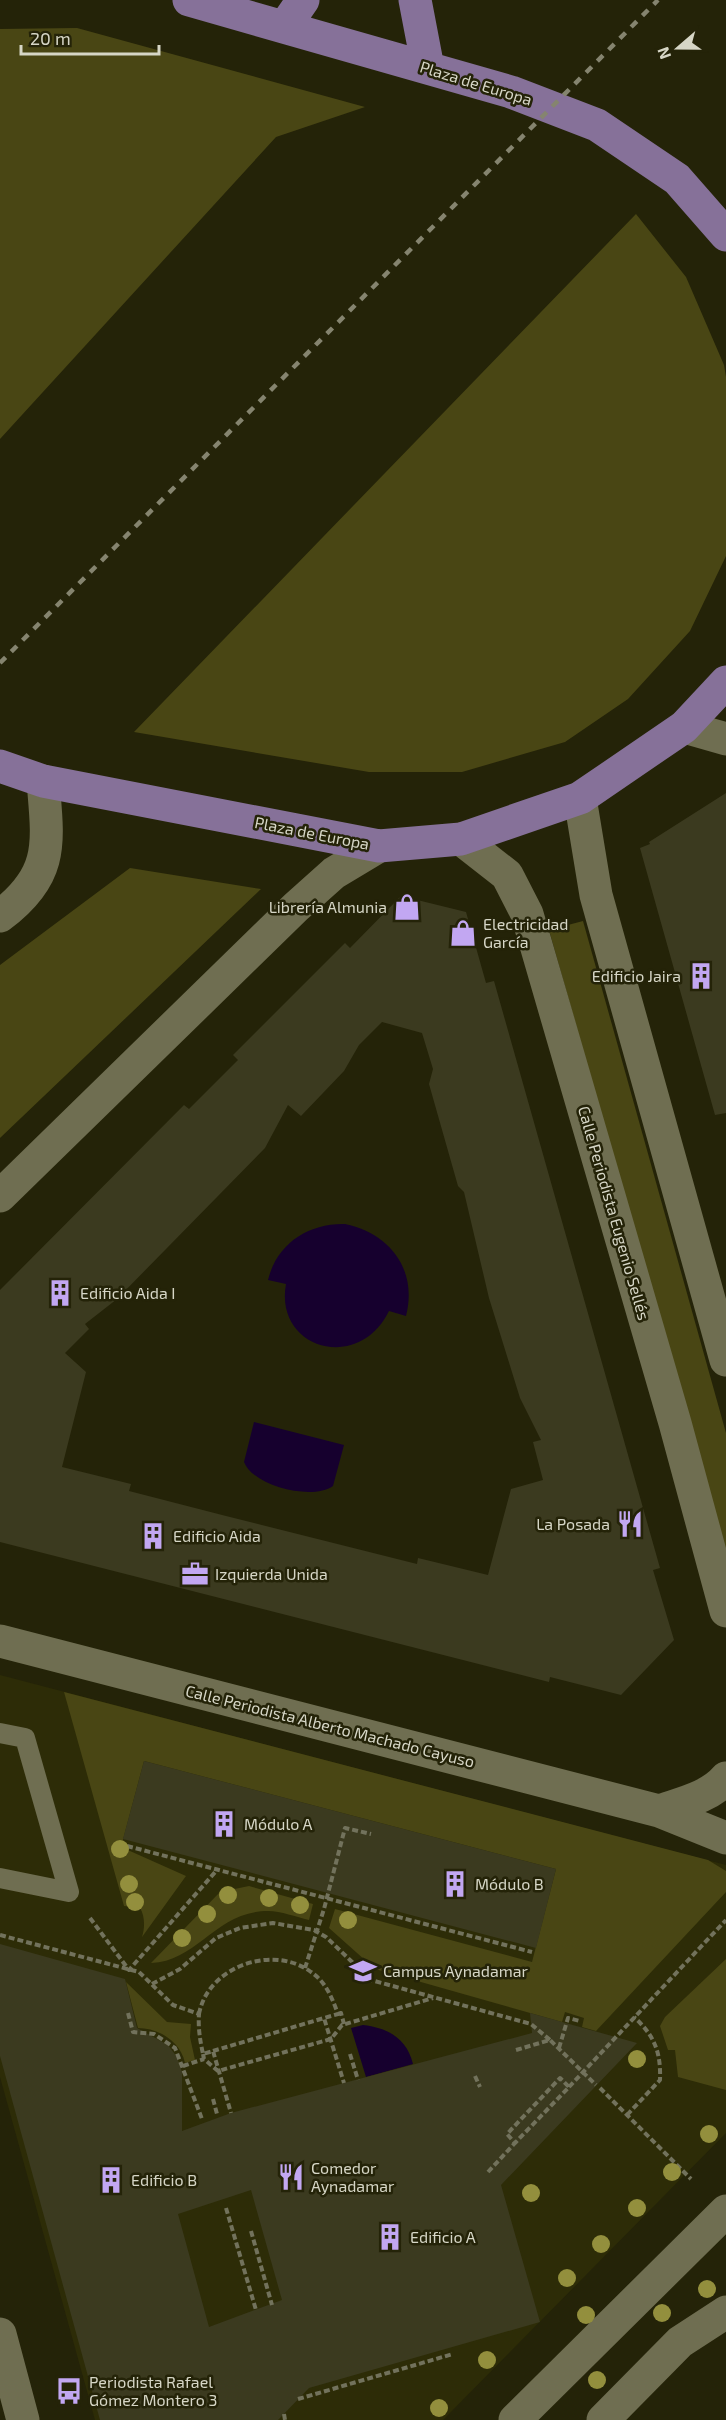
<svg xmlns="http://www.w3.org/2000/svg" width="726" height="2420" font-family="'Exo 2',sans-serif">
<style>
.built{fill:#2d2c07}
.green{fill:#494614}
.water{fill:#16002e}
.building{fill:#3b3a1f;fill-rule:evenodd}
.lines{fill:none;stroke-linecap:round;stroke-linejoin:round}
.path{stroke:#72725c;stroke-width:4;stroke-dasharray:6 3;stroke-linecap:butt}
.lane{stroke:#6f6e51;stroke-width:20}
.street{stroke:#6f6e51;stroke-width:33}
.secondary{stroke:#6f6e51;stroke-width:33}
.primary{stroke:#867199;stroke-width:33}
.rail{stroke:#85846f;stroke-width:4.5;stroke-dasharray:8 8;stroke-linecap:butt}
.tree{fill:#938f3d}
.labels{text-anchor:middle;stroke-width:5;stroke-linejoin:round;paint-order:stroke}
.street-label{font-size:16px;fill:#d6d6c6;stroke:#242308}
.poi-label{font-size:16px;fill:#d6d6c6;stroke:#242308;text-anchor:start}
</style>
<rect width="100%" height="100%" fill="#242308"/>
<!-- built -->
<path class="built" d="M 0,1675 L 726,1865 L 726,2133 L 443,2420 L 95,2420 L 0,2077 Z"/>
<!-- green -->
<path class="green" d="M 77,28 L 365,107 L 276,137 L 0,439 L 0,29 Z
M 636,214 L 686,277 L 724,365 L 726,377 L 726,556 L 690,631 L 628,699 L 565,742 L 462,772 L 369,772 L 134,732 Z
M 130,868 L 261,889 L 0,1138 L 0,965 Z
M 583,921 L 726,1433 L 726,1554 L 549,930 Z
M 64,1692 L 708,1860 L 726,1871 L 726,1892 L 596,2031 L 582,2027 L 584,2018 L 565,2012 L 562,2022 L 375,1969 L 329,1928 L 335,1909 L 532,1962 L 556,1869 L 144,1761 L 121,1847 L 186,1876 L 142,1937 C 145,1928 145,1916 140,1908 L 124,1906 Z
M 249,1886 L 313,1904 L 309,1920 C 296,1917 281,1911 268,1911 C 216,1911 198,1961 151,1963 L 220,1892 Z
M 726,1959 L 726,2090 L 678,2077 L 675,2050 L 668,2050 L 660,2026 L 665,2017 Z
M 126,1982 L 167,2022 L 191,2024 L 190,2037 L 195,2060 L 185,2063 C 181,2042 159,2028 138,2028 Z"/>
<!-- water -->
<path class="water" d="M 345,1224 C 389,1233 418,1269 406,1316 L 389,1311 C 358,1374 274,1348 286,1284 L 268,1280 C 277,1243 309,1223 345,1224 Z
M 254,1422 L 344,1445 L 333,1486 C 312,1501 253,1486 244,1462 Z
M 363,2025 C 389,2028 407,2039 413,2064 L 366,2077 L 351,2028 Z"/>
<!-- building -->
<path class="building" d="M 726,793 L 726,1113 L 715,1115 L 640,848 L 650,844 L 649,842 Z
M 401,896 L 466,912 L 486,983 L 494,981 L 660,1568 L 653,1570 L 674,1640 L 621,1695 L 550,1677 L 549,1682 L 0,1542 L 0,1290 L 184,1105 L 189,1109 L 238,1060 L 233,1055 L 345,943 L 350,948 ZM 382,1022 L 422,1033 L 433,1069 L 429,1084 L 458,1186 L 464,1192 L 489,1298 L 520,1398 L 541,1440 L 533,1442 L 543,1480 L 511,1489 L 488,1575 L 418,1558 L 417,1564 L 226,1516 L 129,1491 L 131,1484 L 62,1467 L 86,1372 L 65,1353 L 89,1329 L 85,1324 L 117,1299 L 265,1148 L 288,1105 L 301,1116 L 344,1071 L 359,1045 Z
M 144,1761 L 556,1869 L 536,1948 L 123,1839 Z
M 0,1944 L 125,1979 L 137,2028 L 168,2045 L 177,2057 L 182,2072 L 182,2131 L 231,2113 L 532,2033 L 530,2013 L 637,2043 L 501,2185 L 540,2322 L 309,2388 L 278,2420 L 100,2420 L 0,2056 ZM 251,2190 L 282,2300 L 209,2327 L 178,2214 Z"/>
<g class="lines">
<!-- path -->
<path class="path" d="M 127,1846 L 532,1952
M 90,1918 L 129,1970 L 217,1870
M 0,1935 L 139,1972 L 173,2005 L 199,2014 C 198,2028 200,2040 203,2054 L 213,2051 L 231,2113
M 305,1968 L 324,1909 L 345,1828 L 371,1834
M 152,1984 L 180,1969 L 216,1938 L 240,1928 L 273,1923 L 314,1930 L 326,1937 L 371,1980 L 531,2024 L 550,2040
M 128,2013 L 133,2032 L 154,2034 L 175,2048 L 202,2119
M 199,2014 C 208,1966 273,1944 311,1972 C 326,1982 332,1998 338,2014 L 324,2018 L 344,2083
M 338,2014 L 341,2013 L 344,2024
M 559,2048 L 568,2018 L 580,2021
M 516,2050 L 550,2040 L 596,2085
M 213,2051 L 324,2018
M 203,2054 L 204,2059 L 218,2071 L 331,2039 L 342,2025 L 433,1998
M 350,2054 L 358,2080
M 183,2066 L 204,2059
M 475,2076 L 480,2087
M 569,2087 L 726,1920
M 600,2088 L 691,2179
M 213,2099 L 217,2114
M 627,2115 L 660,2080 C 661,2053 655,2036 634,2017
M 488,2172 L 515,2143 L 507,2134 L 560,2078 L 569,2087 L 515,2143
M 226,2208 L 256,2310
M 251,2231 L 272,2305
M 298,2399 L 453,2354
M 284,2414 L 285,2420"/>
<!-- lane -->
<path class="lane" d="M 0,1733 L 25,1738 L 69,1892 L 0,1878"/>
<!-- street -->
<path class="street" d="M 684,727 L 726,739"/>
<!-- secondary -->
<path class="secondary" d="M 580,798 L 596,895 L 726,1360
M 461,839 L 507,875 L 527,914 L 675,1423 L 726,1611
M 0,916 C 55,875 48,842 43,781
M 0,1196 L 296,907 L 334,873 L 379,846
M 0,1641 L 659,1811 L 726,1838
M 659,1811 C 682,1803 710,1797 726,1778
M 0,2334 L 23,2420
M 515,2420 L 726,2211
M 603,2420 L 680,2342 L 726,2312"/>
<!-- primary -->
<path class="primary" d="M 189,0 L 511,92 L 597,125 L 677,179 L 726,235
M 415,0 L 428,68
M 285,26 L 303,0
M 0,766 L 43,781 L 379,846 L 461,839 L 580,798 L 684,727 L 726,682"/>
<!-- rail -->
<path class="rail" d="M 0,663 L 658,0"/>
</g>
<!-- trees -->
<g class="tree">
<circle cx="120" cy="1849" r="9"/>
<circle cx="129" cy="1884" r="9"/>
<circle cx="228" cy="1895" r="9"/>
<circle cx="269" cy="1898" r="9"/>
<circle cx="135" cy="1902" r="9"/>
<circle cx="300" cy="1905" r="9"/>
<circle cx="207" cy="1914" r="9"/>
<circle cx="348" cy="1920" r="9"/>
<circle cx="182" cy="1938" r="9"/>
<circle cx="637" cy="2059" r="9"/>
<circle cx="709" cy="2134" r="9"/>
<circle cx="672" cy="2172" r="9"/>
<circle cx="531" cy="2193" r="9"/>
<circle cx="637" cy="2208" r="9"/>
<circle cx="601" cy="2244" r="9"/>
<circle cx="567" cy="2278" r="9"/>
<circle cx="707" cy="2289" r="9"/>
<circle cx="662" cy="2313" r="9"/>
<circle cx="586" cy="2315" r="9"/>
<circle cx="487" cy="2360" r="9"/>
<circle cx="597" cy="2380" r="9"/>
<circle cx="439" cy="2408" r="9"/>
</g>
<!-- icons -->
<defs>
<symbol id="shop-bare" viewBox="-9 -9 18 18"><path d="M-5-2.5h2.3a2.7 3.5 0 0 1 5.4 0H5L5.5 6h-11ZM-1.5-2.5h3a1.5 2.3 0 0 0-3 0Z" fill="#c2a7f2" stroke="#242308" stroke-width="2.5" paint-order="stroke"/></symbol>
<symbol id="building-bare" viewBox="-9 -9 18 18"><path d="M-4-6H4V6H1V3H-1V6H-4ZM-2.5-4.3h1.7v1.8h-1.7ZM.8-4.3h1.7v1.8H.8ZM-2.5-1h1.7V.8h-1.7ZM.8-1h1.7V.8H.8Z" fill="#c2a7f2" stroke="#242308" stroke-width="2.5" paint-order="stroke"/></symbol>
<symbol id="restaurant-bare" viewBox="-9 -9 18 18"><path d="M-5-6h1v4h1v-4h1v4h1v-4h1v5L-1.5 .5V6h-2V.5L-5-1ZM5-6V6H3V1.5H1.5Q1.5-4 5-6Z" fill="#c2a7f2" stroke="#242308" stroke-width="2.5" paint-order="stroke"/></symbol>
<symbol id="office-bare" viewBox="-9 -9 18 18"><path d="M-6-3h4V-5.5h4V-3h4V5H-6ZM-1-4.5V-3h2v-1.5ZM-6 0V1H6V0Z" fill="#c2a7f2" stroke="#242308" stroke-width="2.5" paint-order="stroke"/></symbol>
<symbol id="university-bare" viewBox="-9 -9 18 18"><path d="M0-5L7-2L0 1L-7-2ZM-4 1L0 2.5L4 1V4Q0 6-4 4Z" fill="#c2a7f2" stroke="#242308" stroke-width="2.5" paint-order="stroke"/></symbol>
<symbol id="bus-bare" viewBox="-9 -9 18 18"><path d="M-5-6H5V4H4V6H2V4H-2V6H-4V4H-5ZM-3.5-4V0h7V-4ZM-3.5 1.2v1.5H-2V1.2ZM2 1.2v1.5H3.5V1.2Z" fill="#c2a7f2" stroke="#242308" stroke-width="2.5" paint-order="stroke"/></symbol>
</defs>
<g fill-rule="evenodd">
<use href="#shop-bare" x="388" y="888" width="38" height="38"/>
<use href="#shop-bare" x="444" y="914" width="38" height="38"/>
<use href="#building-bare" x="682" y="957" width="38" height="38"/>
<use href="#building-bare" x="41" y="1274" width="38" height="38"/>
<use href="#restaurant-bare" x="611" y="1505" width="38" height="38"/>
<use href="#building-bare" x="134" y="1517" width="38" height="38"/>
<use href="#office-bare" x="176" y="1555" width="38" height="38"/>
<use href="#building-bare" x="205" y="1805" width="38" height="38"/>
<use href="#building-bare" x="436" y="1865" width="38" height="38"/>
<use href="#university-bare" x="344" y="1952" width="38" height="38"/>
<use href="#restaurant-bare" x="272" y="2158" width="38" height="38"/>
<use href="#building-bare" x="92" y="2161" width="38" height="38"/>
<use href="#building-bare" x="371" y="2218" width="38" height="38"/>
<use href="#bus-bare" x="50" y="2372" width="38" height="38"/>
</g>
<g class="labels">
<!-- street labels -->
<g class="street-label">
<text transform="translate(476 83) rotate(17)" y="6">Plaza de Europa</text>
<text transform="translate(312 833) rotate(11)" y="6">Plaza de Europa</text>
<text transform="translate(614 1213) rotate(74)" y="6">Calle Periodista Eugenio Sellés</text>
<text transform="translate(330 1726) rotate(14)" y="6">Calle Periodista Alberto Machado Cayuso</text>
</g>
<!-- poi labels -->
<g class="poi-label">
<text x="387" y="913" text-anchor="end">Librería Almunia</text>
<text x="483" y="930">Electricidad<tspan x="483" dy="18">García</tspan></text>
<text x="681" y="982" text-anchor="end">Edificio Jaira</text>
<text x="80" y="1299">Edificio Aida I</text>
<text x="610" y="1530" text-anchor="end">La Posada</text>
<text x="173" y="1542">Edificio Aida</text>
<text x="215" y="1580">Izquierda Unida</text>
<text x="244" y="1830">Módulo A</text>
<text x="475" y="1890">Módulo B</text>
<text x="383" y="1977">Campus Aynadamar</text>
<text x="311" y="2174">Comedor<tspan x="311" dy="18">Aynadamar</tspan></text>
<text x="131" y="2186">Edificio B</text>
<text x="410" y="2243">Edificio A</text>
<text x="89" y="2388">Periodista Rafael<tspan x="89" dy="18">Gómez Montero 3</tspan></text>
</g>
</g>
<!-- north arrow -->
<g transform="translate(678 48) rotate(250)" stroke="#242308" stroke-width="4.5" paint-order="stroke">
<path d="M0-4.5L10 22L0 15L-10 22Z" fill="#d6d6c6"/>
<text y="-9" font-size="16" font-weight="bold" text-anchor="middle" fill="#d6d6c6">N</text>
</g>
<!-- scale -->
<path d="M21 45v9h138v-9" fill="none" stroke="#d6d6c6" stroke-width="3"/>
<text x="30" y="45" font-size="18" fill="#d6d6c6" stroke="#242308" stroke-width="4.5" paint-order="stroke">20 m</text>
</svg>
